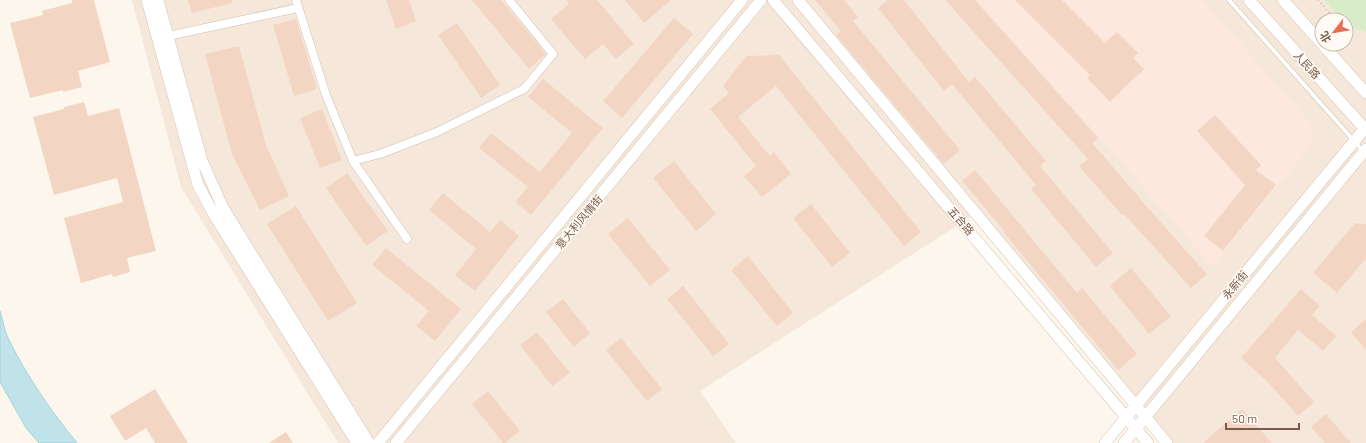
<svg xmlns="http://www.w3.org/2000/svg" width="1366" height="443" font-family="Barlow,'Noto Sans SC',sans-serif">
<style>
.residential{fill:#f5e8da;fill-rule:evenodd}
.commercial{fill:#fde8e0}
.green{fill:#d8ecc9}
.water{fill:#bfe3e8;stroke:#a5d3da}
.building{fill:#f3d5c3}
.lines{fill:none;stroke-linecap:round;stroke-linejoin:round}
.lane-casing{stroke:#d1beb0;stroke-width:5}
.street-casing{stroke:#d1beb0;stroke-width:9}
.secondary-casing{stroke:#d6c0b0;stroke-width:12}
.path{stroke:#d9b8a5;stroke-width:2;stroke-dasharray:1 3;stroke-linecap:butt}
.lane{stroke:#fff;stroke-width:4}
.street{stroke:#fff;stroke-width:8}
.secondary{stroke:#fff;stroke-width:11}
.labels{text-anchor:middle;stroke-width:3.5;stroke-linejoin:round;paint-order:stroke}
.street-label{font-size:11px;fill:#7a5c4d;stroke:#fffaf3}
</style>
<rect width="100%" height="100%" fill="#fdf6ec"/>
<!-- residential -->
<path class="residential" d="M 132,0 L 1366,0 L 1366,443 L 1167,443 L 972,216 L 700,391 L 736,443 L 338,443 L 181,187 ZM 1322,20 L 1346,20 L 1346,44 L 1322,44 Z"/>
<!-- commercial -->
<path class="commercial" d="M 976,0 L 1202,0 L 1305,117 L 1310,123 L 1313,131 L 1312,140 L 1309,148 L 1212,266 L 1105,143 Z"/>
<!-- green -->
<path class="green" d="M 1324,0 L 1366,0 L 1366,32 L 1349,27 L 1346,24 L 1346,20 L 1342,20 Z"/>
<!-- water -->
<path class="water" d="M 0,311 C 3,320 4,330 8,338 C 26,375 51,411 77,443 L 39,443 L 26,428 L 0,382 Z"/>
<!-- building -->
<path class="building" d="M 72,0 L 94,0 L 110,62 L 78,71 L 82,87 L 63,92 L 63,90 L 30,98 L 10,23 L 43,15 L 42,11 L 72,3 Z
M 188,0 L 232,0 L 232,3 L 192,13 Z
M 386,0 L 409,0 L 416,21 L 396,29 Z
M 472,0 L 501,0 L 546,54 L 529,69 Z
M 566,0 L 597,0 L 634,44 L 616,59 L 603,44 L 585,59 L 551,19 L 569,4 Z
M 625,0 L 671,0 L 644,23 Z
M 815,0 L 844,0 L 858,17 L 853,21 L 960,150 L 944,164 L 836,35 L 841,31 Z
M 888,0 L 904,0 L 969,82 L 975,77 L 1046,161 L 1040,166 L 1113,253 L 1096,267 L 1031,189 L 1036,185 L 952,84 L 944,91 L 878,8 Z
M 945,0 L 975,0 L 1098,138 L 1092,143 L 1141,199 L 1140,199 L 1207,274 L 1191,288 L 1124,214 L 1122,215 L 1079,166 L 1088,159 Z
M 1015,0 L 1062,0 L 1105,43 L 1117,32 L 1138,53 L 1133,58 L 1144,69 L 1110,102 L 1087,78 L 1090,75 Z
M 674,18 L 693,34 L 622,118 L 603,101 Z
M 296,19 L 317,89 L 294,96 L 273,25 Z
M 457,23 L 500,85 L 481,98 L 438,35 Z
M 239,46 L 266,145 L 289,196 L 260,210 L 232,154 L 205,54 Z
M 779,55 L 921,232 L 904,246 L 776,86 L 738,117 L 770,156 L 774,152 L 791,174 L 762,197 L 744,176 L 756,166 L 710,109 L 729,93 L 723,86 L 746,56 Z
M 543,79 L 603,128 L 531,215 L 515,202 L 528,187 L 479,148 L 491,133 L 540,172 L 572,133 L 528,97 Z
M 84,102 L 88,116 L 119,108 L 156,251 L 127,258 L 130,272 L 113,277 L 112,274 L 81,283 L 64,218 L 123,202 L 117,178 L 54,195 L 33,117 L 64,109 L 64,107 Z
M 322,109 L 342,160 L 320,168 L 300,118 Z
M 1215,115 L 1261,165 L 1256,170 L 1276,185 L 1223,251 L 1204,236 L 1245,185 L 1197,131 Z
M 674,161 L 716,214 L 696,231 L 653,178 Z
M 975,170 L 1077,293 L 1082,288 L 1137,354 L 1118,370 L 1004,233 L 1005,232 L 962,181 Z
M 347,173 L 388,231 L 366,246 L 326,188 Z
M 443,193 L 490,232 L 500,220 L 519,236 L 475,291 L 455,275 L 476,249 L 429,210 Z
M 811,204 L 850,253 L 832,267 L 793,218 Z
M 296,206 L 357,303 L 328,321 L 267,224 Z
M 628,218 L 670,270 L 650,286 L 608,234 Z
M 1355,223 L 1366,224 L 1366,258 L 1337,293 L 1313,273 Z
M 386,248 L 461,309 L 435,341 L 416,326 L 429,311 L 372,265 Z
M 748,256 L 793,313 L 777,326 L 731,270 Z
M 1131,268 L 1171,316 L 1149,334 L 1110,286 Z
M 683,286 L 729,344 L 713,356 L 667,299 Z
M 1301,289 L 1320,306 L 1312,315 L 1336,336 L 1323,351 L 1298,330 L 1275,358 L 1314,402 L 1298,416 L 1266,380 L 1241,358 Z
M 563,299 L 590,333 L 574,347 L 546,312 Z
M 1366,319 L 1366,350 L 1351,332 Z
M 537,332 L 570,373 L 552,386 L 520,345 Z
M 621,338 L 662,389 L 647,401 L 606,350 Z
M 155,389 L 188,443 L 155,443 L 146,428 L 125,441 L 110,416 Z
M 488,391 L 520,431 L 505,443 L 503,443 L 472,404 Z
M 1242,409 L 1272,443 L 1203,443 Z
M 1326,414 L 1351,443 L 1325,443 L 1311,427 Z
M 286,432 L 293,443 L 269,443 Z"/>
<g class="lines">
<defs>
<path id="lane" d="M 1229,0 L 1363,151"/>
<path id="street" d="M 296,0 L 326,95 L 353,161 L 407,239
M 168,36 L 298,8
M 353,161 L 380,154 L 437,132 L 524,89 L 553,54 L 509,0"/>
<path id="secondary" d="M 147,0 L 198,185 L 216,218 L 357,443
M 158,0 L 202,161 L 223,208 L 369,443
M 773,0 L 1148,443
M 798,0 L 1167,443
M 1249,0 L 1366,130
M 1283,0 L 1322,44
M 1322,44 L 1366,93
M 378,443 L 742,0
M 396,443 L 761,0
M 1105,443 L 1366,127
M 1124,443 L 1366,149"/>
</defs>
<!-- lane casing -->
<use href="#lane" class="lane-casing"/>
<!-- street casing -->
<use href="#street" class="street-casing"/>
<!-- secondary casing -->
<use href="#secondary" class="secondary-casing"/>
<!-- path -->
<path class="path" d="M 1318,0 L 1336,20"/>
<!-- lane -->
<use href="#lane" class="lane"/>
<!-- street -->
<use href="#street" class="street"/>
<!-- secondary -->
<use href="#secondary" class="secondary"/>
</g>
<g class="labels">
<!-- street labels -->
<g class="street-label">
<text transform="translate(1307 65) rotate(48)" y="4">人民路</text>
<text transform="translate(961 221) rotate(50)" y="4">五合路</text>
<text transform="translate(579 222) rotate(-50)" y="4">意大利风情街</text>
<text transform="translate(1235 285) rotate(-50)" y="4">永新街</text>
</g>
</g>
<!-- north arrow -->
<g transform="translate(1334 32) rotate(239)"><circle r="19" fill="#fffaf3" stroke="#cabbb1"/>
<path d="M0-3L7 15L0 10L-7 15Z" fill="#e76f51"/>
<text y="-6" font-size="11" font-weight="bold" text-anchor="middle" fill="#7a5c4d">北</text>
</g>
<!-- scale -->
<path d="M1226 423v6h73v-6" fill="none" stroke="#7a5c4d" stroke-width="2"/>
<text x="1232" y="423" font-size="12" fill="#7a5c4d" stroke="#fffaf3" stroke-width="3" paint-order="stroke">50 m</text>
</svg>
